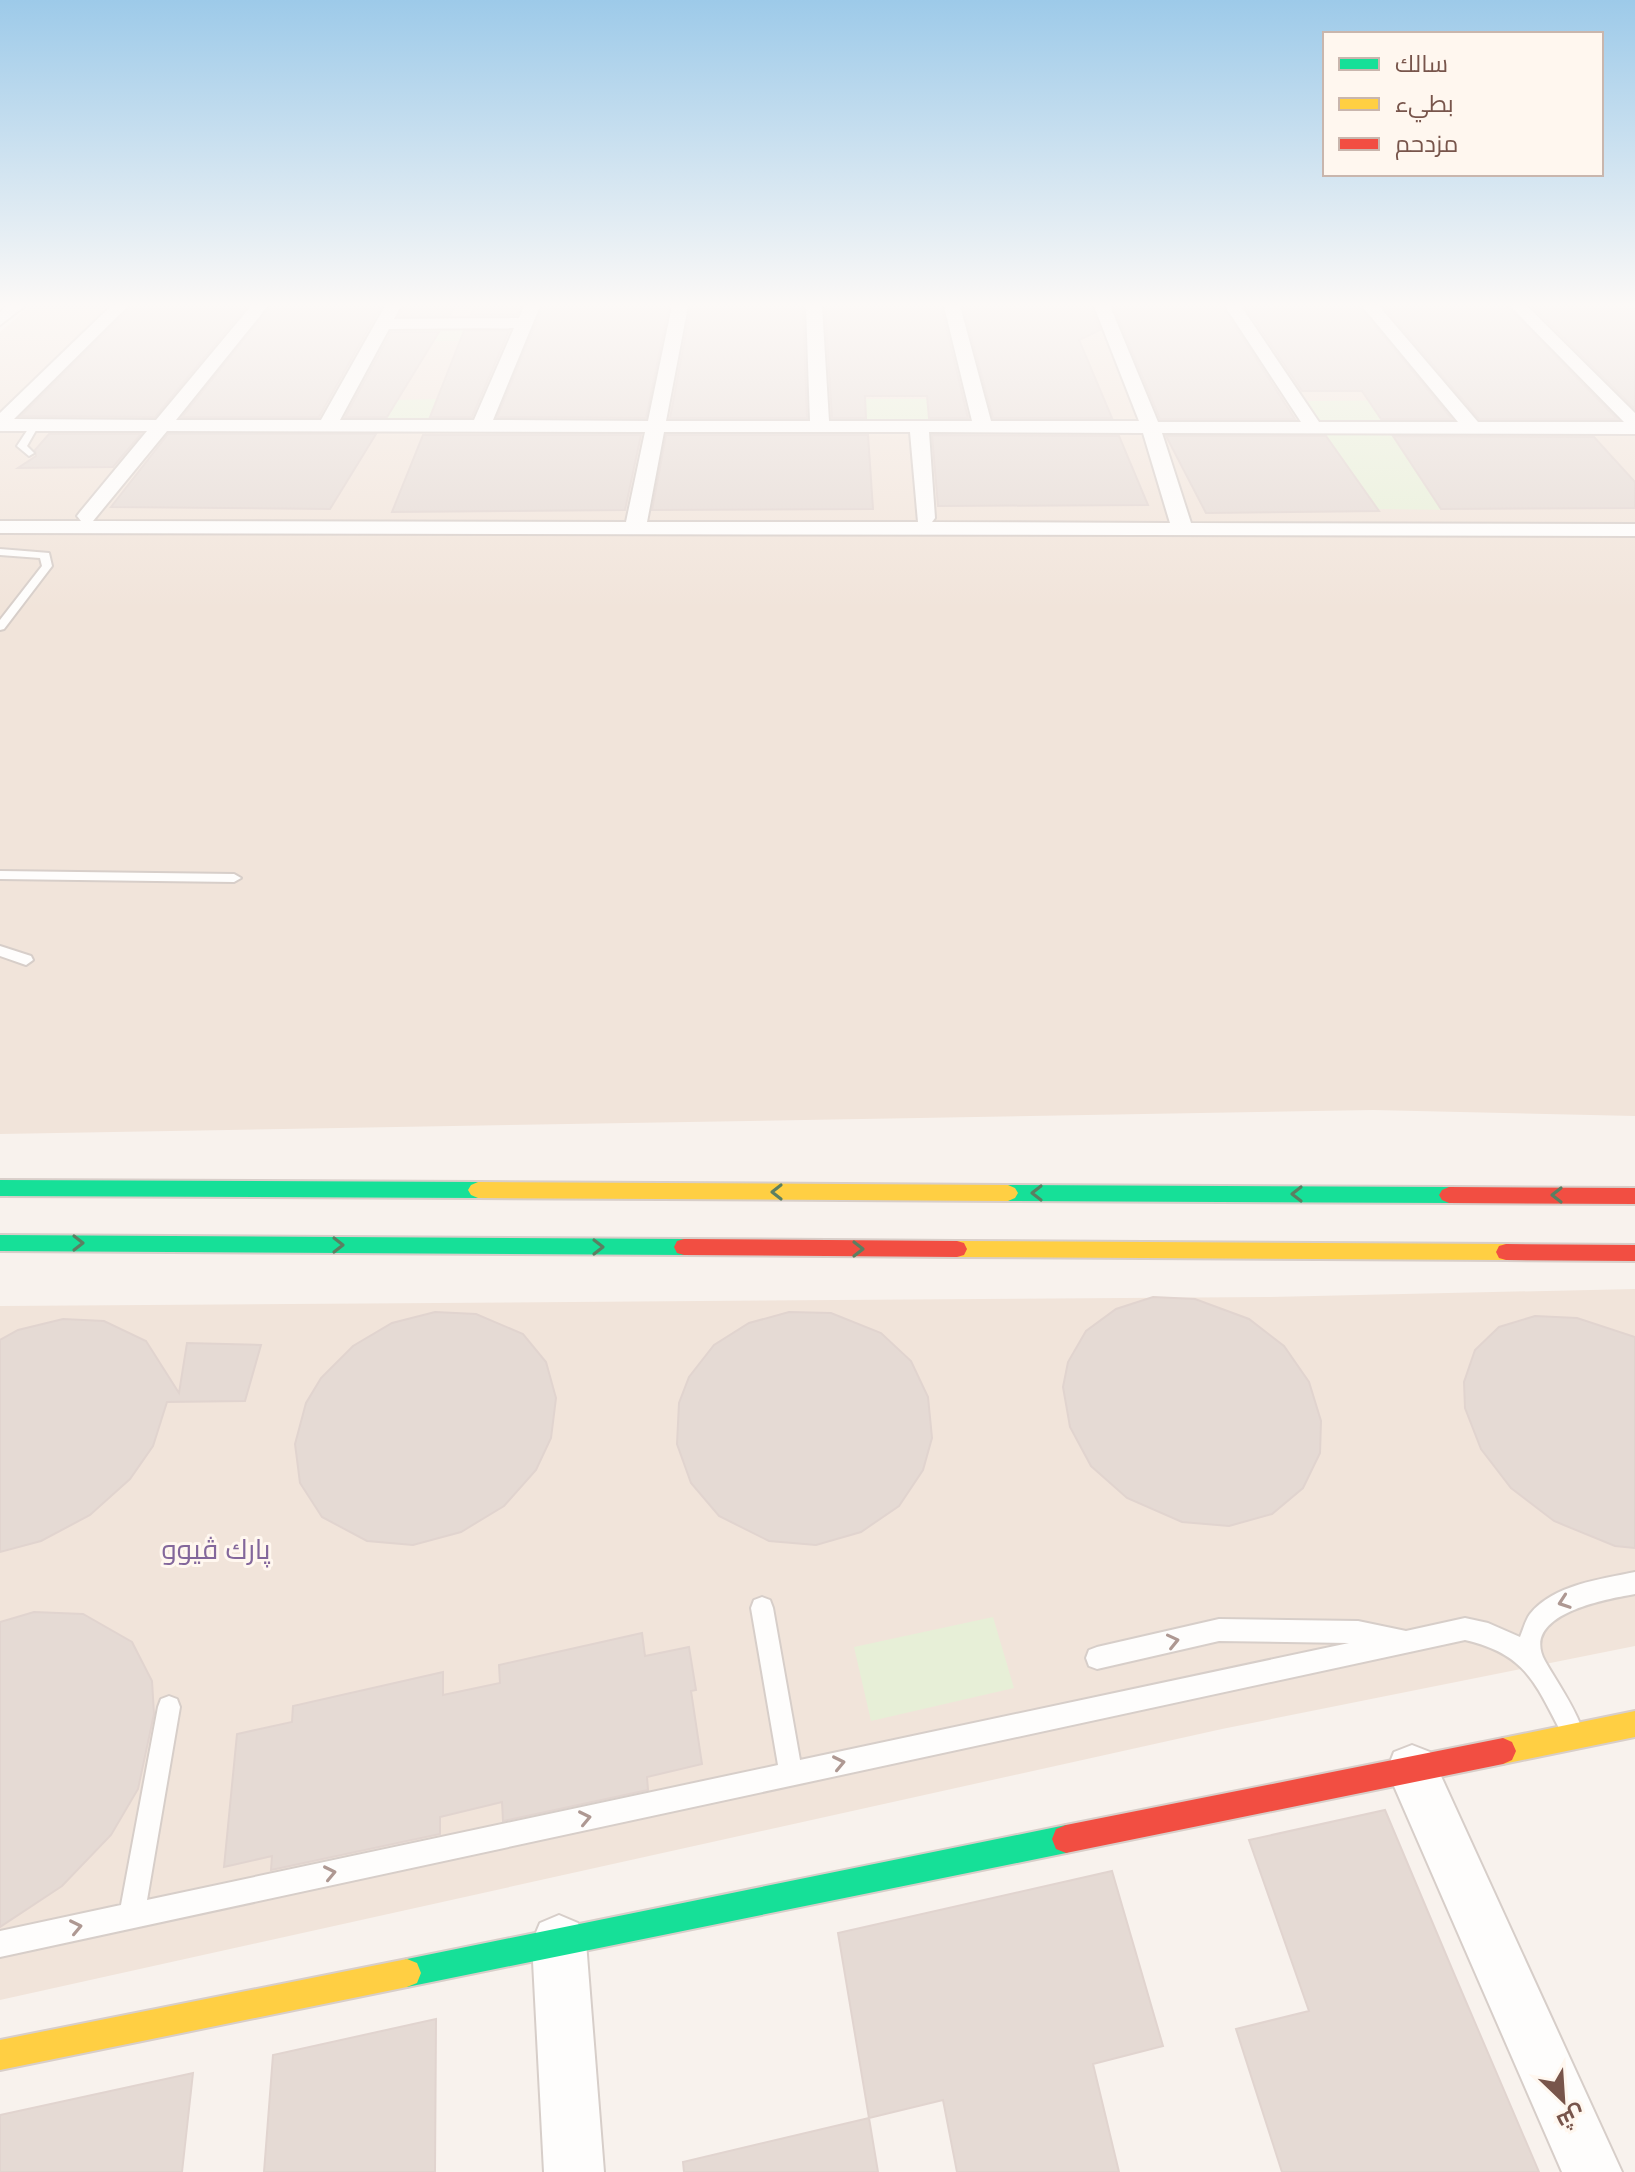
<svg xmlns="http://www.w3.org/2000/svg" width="1635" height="2172" font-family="Mulish,Cairo,sans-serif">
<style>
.residential{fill:#f1e4da}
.green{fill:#e7efd7}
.building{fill:#e5dad4;stroke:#e1d4cf;stroke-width:2}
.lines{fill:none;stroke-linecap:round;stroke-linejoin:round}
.lane-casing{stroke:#d7cec9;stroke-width:4}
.street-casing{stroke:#d7cec9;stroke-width:4}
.fast-casing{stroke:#d8cec9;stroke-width:4}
.slow-casing{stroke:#d8cec9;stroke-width:4}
.jam-casing{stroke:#d8cec9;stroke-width:4}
.lane{fill:#fefdfc;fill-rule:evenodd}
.street{fill:#fefdfc;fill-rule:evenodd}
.fast{fill:#16e098;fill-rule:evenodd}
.slow{fill:#ffcf43;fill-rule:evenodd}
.jam{fill:#f24e42;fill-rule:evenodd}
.oneway{stroke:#5b7f62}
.oneway2{stroke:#ae9892}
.labels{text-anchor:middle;stroke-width:6;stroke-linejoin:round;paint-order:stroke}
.near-neighbourhood-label{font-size:28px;fill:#83679b;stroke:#fff7ef}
</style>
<rect width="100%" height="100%" fill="#f8f2ed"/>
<!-- residential -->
<path class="residential" d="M 30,306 L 1635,306 L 1635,1116 L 1373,1110 L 0,1134 L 0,332 Z
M 1635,1289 L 1635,1646 L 1222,1729 L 0,2000 L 0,1306 L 1267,1297 Z"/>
<!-- green -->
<path class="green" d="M 396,326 L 506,327 L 500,340 L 388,342 Z
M 476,398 L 468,419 L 348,421 L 354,401 Z
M 834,399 L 952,399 L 956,423 L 831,420 Z
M 1426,400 L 1445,422 L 1325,423 L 1317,421 L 1308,401 Z
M 1326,434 L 1419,436 L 1462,510 L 1373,509 Z
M 993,1617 L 1014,1688 L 871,1721 L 854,1647 Z"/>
<!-- building -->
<path class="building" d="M 132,306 L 247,306 L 155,417 L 21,416 Z
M 271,306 L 381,306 L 319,417 L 182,417 Z
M 404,306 L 455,306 L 449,316 L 399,316 Z
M 474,306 L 521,306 L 517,315 L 471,315 Z
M 543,306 L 669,306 L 646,418 L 497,417 Z
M 691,306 L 803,306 L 807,418 L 670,418 Z
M 825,306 L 941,306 L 968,418 L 929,418 L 927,396 L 865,396 L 866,418 L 832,418 Z
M 963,306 L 1091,306 L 1100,330 L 1079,340 L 1112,418 L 993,418 Z
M 1113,306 L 1222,306 L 1295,419 L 1160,419 Z
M 1245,306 L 1359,306 L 1452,419 L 1381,419 L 1362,391 L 1302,391 Z
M 1383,306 L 1507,306 L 1617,419 L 1479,419 Z
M 1532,306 L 1635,306 L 1635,409 Z
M 464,331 L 509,331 L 472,417 L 430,417 Z
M 391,332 L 439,332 L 387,417 L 345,417 Z
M 49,434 L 141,434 L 113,467 L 18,468 L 36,456 L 35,450 Z
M 168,434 L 376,434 L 330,509 L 111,507 Z
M 423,435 L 641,435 L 625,510 L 392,512 Z
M 666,435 L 868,435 L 873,509 L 652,510 Z
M 932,435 L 1119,436 L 1148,505 L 938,506 Z
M 1166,436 L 1326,436 L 1379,511 L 1206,513 Z
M 1393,436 L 1594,437 L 1635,482 L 1635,508 L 1441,509 Z
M 1153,1297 L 1195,1299 L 1249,1319 L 1284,1346 L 1309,1382 L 1321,1421 L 1320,1453 L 1303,1488 L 1272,1514 L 1229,1526 L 1182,1522 L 1127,1498 L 1091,1466 L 1070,1427 L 1063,1387 L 1068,1362 L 1086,1331 L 1116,1309 Z
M 435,1312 L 476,1314 L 523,1334 L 546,1362 L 556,1398 L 551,1438 L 536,1470 L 504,1506 L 461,1532 L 413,1545 L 367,1541 L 322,1517 L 300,1483 L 295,1444 L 306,1403 L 321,1378 L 353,1346 L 392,1323 Z
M 789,1312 L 831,1313 L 881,1333 L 911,1361 L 928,1397 L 932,1438 L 923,1470 L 899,1506 L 861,1532 L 816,1545 L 769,1541 L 719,1516 L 691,1483 L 677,1444 L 679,1403 L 689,1377 L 714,1345 L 749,1323 Z
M 1535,1316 L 1577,1318 L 1635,1337 L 1635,1548 L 1615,1546 L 1554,1521 L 1511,1488 L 1481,1449 L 1465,1408 L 1464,1382 L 1475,1350 L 1499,1327 Z
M 63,1319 L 104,1321 L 146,1341 L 179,1393 L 187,1343 L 261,1345 L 245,1401 L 167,1402 L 153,1446 L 130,1479 L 90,1515 L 41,1541 L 0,1552 L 0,1340 L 18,1330 Z
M 34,1612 L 83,1614 L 132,1642 L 152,1681 L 154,1714 L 138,1789 L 111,1835 L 62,1886 L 0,1927 L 0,1622 Z
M 642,1633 L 645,1656 L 689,1647 L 696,1690 L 691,1691 L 702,1764 L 647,1777 L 648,1790 L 503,1821 L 502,1802 L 440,1817 L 440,1834 L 271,1870 L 272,1856 L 224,1867 L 237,1734 L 292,1722 L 293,1706 L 443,1672 L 443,1695 L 500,1683 L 499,1665 Z
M 1385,1810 L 1455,1976 L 1539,2172 L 1282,2172 L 1236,2029 L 1309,2011 L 1249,1840 Z
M 1112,1871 L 1163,2046 L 1093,2064 L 1119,2172 L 957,2172 L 943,2100 L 869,2118 L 838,1933 Z
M 436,2019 L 435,2172 L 264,2172 L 273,2055 Z
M 193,2073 L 182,2172 L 0,2172 L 0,2115 Z
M 869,2118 L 878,2172 L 684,2172 L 683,2162 Z"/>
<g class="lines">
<defs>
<path id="lane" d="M 32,423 L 39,425 L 27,446 L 34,453 L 29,456 L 17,446 Z
M 0,549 L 49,553 L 52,566 L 4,629 L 0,630 L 0,620 L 42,566 L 40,558 L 0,555 Z
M 0,871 L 234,874 L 241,878 L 234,882 L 0,879 Z
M 0,946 L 31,956 L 33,960 L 26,965 L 0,956 Z
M 1635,1572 L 1635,1594 C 1607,1599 1519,1614 1545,1661 C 1557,1682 1572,1703 1581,1726 L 1578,1734 L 1570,1737 L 1562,1734 C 1535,1683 1526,1654 1465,1640 L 0,1957 L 0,1931 L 121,1905 L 158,1707 L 161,1699 L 169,1696 L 177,1699 L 180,1707 L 147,1900 L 778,1765 L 751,1608 L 754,1600 L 762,1597 L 770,1600 L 773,1608 L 800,1760 L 1349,1643 L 1219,1641 L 1097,1669 L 1089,1666 L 1086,1658 L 1089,1650 L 1097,1647 L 1219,1619 L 1358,1621 L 1406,1631 L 1465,1618 L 1488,1623 L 1520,1637 C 1523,1630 1525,1621 1530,1614 C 1553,1585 1601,1579 1635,1572 Z"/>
<path id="street" d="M 7,306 L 25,306 L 0,325 L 0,312 Z
M 111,306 L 128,306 L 14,419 L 156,420 L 251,306 L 268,306 L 176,420 L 321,420 L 385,306 L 401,306 L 394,319 L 519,318 L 524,306 L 540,306 L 493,420 L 648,421 L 672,306 L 688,306 L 666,421 L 810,421 L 806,306 L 822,306 L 829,421 L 972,421 L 944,306 L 960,306 L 991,421 L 1139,421 L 1094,306 L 1110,306 L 1158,422 L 1301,422 L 1225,306 L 1241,306 L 1319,422 L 1458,422 L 1362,306 L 1379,306 L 1478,422 L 1624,422 L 1510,306 L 1527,306 L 1635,413 L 1635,434 L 1162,433 L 1191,523 L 1635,524 L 1635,536 L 0,533 L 0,521 L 81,521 L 77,516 L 80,512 L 147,431 L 0,431 L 0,413 ZM 514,328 L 474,420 L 340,420 L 389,329 ZM 167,431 L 645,432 L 626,522 L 93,521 ZM 664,432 L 910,432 L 918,522 L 647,522 ZM 929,432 L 1143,433 L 1170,523 L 932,522 L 935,518 Z
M 1412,1745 L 1430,1752 L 1622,2172 L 1562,2172 L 1387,1770 L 1394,1752 Z
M 559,1915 L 578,1923 L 586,1942 L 604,2172 L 544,2172 L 532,1942 L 540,1923 Z"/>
<path id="fast" d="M 0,1180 L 478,1182 L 485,1185 L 488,1190 L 485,1195 L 478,1198 L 0,1196 Z
M 1008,1185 L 1449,1187 L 1456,1190 L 1459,1195 L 1456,1200 L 1449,1203 L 1008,1201 L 1001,1198 L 998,1193 L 1001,1188 Z
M 0,1235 L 684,1239 L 691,1241 L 694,1247 L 691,1253 L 684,1255 L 0,1251 Z
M 1066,1825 L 1076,1829 L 1080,1839 L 1076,1849 L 1066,1853 L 407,1987 L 397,1983 L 393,1973 L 397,1963 L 407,1959 Z"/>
<path id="slow" d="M 478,1182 L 1008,1185 L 1015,1188 L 1018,1193 L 1015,1198 L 1008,1201 L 478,1198 L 471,1195 L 468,1190 L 471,1185 Z
M 957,1241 L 1506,1244 L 1513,1246 L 1516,1252 L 1513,1258 L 1506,1260 L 957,1257 L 950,1255 L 947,1249 L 950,1243 Z
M 1635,1711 L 1635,1737 L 1503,1764 L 1494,1760 L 1490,1751 L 1494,1742 L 1503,1738 Z
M 407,1959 L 417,1963 L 421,1973 L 417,1983 L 407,1987 L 0,2070 L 0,2040 Z"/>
<path id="jam" d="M 1449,1187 L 1635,1188 L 1635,1204 L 1449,1203 L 1442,1200 L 1439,1195 L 1442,1190 Z
M 684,1239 L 957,1241 L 964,1243 L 967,1249 L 964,1255 L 957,1257 L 684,1255 L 677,1253 L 674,1247 L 677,1241 Z
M 1506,1244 L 1635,1245 L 1635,1261 L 1506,1260 L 1499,1258 L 1496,1252 L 1499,1246 Z
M 1503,1738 L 1512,1742 L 1516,1751 L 1512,1760 L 1503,1764 L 1066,1853 L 1056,1849 L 1052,1839 L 1056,1829 L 1066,1825 Z"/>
</defs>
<!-- lane casing -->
<use href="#lane" class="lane-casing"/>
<!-- street casing -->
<use href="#street" class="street-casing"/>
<!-- fast casing -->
<use href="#fast" class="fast-casing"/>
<!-- slow casing -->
<use href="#slow" class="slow-casing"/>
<!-- jam casing -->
<use href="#jam" class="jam-casing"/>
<!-- lane -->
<use href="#lane" class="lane"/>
<!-- street -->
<use href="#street" class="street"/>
<!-- fast -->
<use href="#fast" class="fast"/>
<!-- slow -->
<use href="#slow" class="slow"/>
<!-- jam -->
<use href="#jam" class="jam"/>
</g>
<!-- one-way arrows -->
<defs><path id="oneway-chevron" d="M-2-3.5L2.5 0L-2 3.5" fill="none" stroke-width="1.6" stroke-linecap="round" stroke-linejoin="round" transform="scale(2)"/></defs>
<g class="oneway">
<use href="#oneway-chevron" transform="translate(777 1192) rotate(-180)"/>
<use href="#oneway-chevron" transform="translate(1037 1193) rotate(-180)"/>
<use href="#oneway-chevron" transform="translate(1297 1194) rotate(-180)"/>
<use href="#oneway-chevron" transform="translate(1557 1195) rotate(-180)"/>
<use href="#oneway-chevron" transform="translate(78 1243)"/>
<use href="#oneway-chevron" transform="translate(338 1245)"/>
<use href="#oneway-chevron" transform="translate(598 1247)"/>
<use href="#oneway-chevron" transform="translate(858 1249)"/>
</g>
<g class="oneway2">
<use href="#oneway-chevron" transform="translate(1564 1602) rotate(161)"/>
<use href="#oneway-chevron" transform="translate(1173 1641) rotate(-13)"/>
<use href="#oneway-chevron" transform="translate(839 1763) rotate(-12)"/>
<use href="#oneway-chevron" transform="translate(585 1818) rotate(-12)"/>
<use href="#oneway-chevron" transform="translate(330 1873) rotate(-12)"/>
<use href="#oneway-chevron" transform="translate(76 1927) rotate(-12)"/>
</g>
<!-- sky -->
<linearGradient id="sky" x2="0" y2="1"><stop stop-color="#9dcae9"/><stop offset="0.5" stop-color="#fcf9f7"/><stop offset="1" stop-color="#fcf9f7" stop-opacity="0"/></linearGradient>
<rect width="1635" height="610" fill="url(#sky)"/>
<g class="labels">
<!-- near-neighbourhood labels -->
<g class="near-neighbourhood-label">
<text x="216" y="1559">پارك ڤیوو</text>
</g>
</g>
<!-- legend -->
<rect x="1323" y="32" width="280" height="144" fill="#fff7ef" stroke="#c9b6ad" stroke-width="2"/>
<rect x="1339" y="58" width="40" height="12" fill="#16e098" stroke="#c9b6ad" stroke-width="2"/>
<text x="1395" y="72" font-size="24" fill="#78554b">سالك</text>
<rect x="1339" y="98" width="40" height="12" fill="#ffcf43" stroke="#c9b6ad" stroke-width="2"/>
<text x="1395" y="112" font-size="24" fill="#78554b">بطيء</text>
<rect x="1339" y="138" width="40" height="12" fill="#f24e42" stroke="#c9b6ad" stroke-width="2"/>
<text x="1395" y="152" font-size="24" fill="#78554b">مزدحم</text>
<!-- north arrow -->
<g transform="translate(1563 2100) rotate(155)" stroke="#fff7ef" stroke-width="6" paint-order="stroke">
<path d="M0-6L14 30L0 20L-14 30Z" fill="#78554b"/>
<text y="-12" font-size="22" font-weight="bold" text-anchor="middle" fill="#78554b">ش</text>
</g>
</svg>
